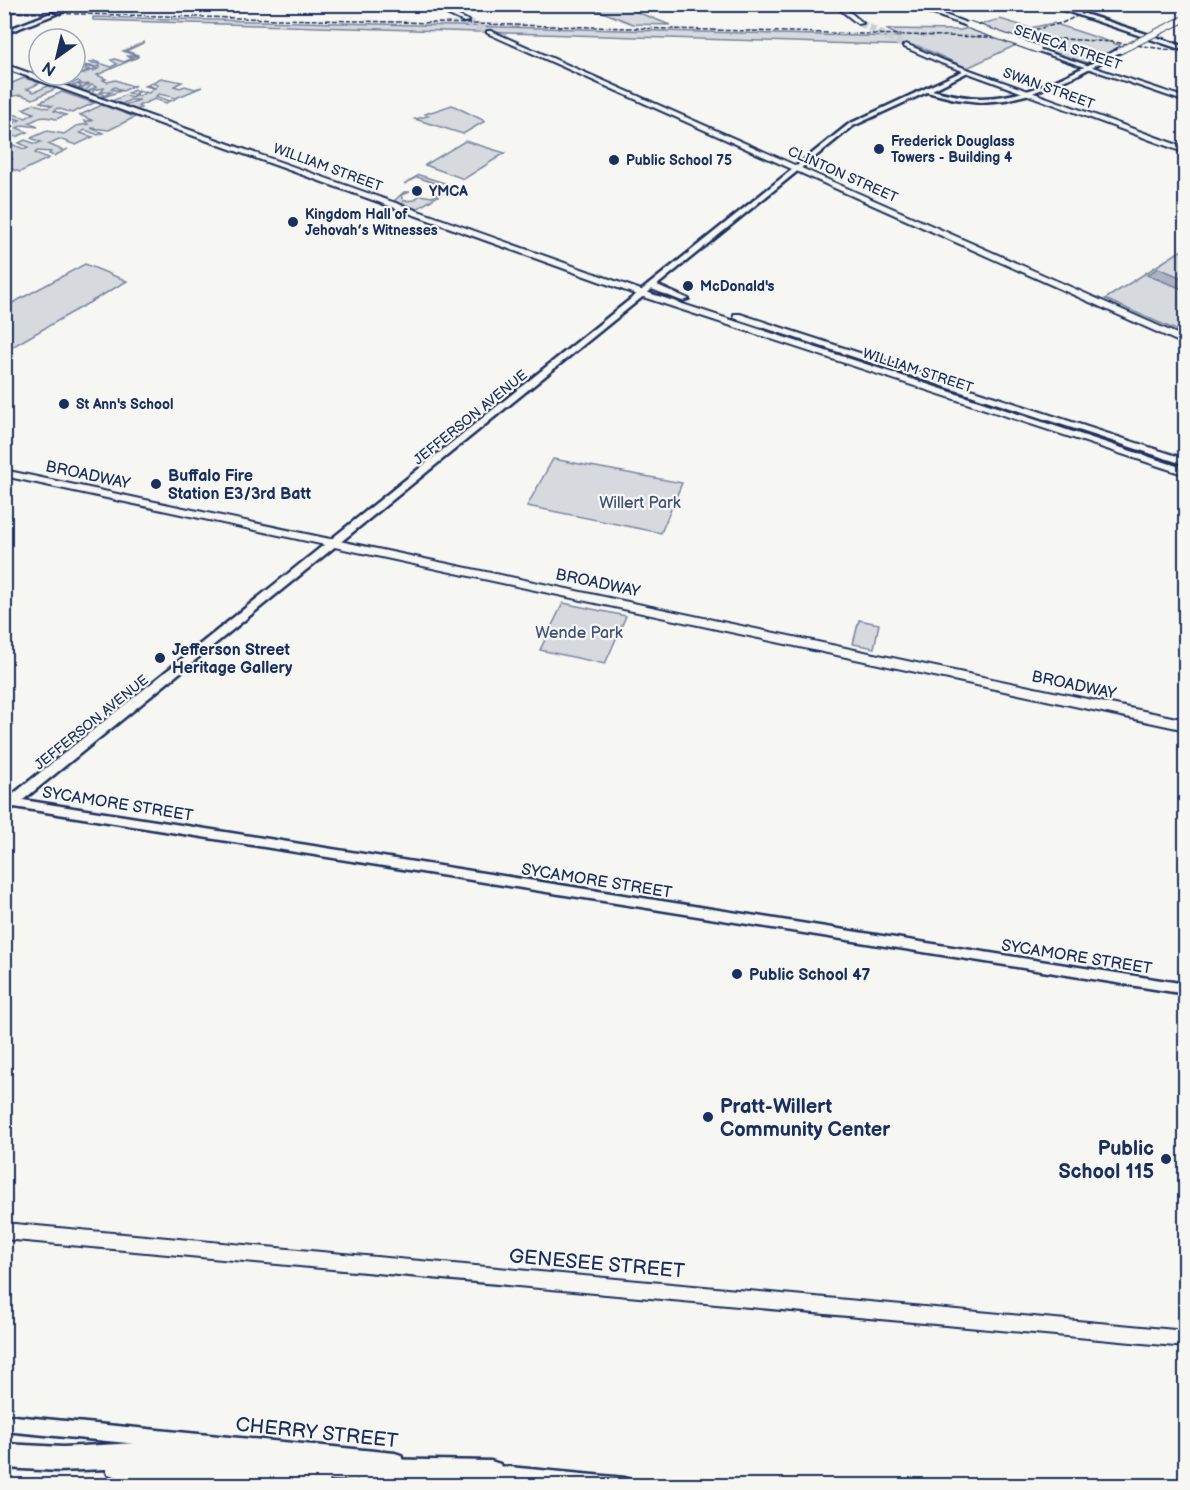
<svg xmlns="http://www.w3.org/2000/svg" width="1190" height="1490" font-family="'Balsamiq Sans',sans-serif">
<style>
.green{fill:#d6d9dd;stroke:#78849e;stroke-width:1.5}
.water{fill:#abb2c0;stroke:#717e99;stroke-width:1.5}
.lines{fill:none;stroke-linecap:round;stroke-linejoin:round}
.secondary-tunnel{stroke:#caced4;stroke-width:7;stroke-dasharray:7 3;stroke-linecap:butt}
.primary-tunnel{stroke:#caced4;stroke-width:8;stroke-dasharray:8 4;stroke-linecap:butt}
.tertiary-casing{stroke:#1b2f5e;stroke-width:5}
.secondary-casing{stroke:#1b2f5e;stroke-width:4}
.primary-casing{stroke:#1b2f5e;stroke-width:4}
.motorway-casing{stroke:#1b2f5e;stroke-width:5}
.tertiary{fill:#f6f6f2;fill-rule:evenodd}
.secondary{fill:#f6f6f2;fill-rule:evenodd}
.primary{fill:#f6f6f2;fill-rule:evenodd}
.motorway{fill:#f6f6f2;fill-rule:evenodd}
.rail{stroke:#1b2f5e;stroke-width:1.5;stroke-dasharray:5 2;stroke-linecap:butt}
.tertiary-bridge-casing{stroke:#1b2f5e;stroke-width:8;stroke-linecap:butt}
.secondary-bridge-casing{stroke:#1b2f5e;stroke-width:9;stroke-linecap:butt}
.tertiary-bridge{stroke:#f6f6f2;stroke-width:6}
.secondary-bridge{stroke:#f6f6f2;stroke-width:7}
.poi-dot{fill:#1b2f5e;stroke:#f6f6f2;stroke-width:2}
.labels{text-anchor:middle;stroke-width:4.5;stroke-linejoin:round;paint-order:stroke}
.far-street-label{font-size:14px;fill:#1b2f5e;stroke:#f6f6f2}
.far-poi-label{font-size:14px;font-weight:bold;fill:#1b2f5e;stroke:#f6f6f2;text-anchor:start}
.street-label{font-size:16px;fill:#1b2f5e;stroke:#f6f6f2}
.poi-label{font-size:16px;font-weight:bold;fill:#1b2f5e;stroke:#f6f6f2;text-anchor:start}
.park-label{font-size:16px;fill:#405177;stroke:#f6f6f2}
.near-poi-label{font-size:20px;font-weight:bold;fill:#1b2f5e;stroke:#f6f6f2;text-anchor:start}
.near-street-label{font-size:20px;fill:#1b2f5e;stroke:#f6f6f2}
</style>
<rect width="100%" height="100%" fill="#f6f6f2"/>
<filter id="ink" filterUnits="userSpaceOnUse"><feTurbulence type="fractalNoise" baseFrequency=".0167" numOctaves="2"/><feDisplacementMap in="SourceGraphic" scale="12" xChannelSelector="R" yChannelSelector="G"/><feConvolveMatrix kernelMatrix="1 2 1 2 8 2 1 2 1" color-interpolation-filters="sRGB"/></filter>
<g filter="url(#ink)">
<!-- green -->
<path class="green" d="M 585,5 L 619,5 L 670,25 L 633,24 Z
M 93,17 L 901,37 L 886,29 L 961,30 L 1000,19 L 1030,28 L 1053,23 L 1122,46 L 1087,63 L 1027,44 L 1016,45 L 967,68 L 918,46 L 93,20 Z
M 145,42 L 126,51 L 138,55 L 138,57 L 97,75 L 106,79 L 103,80 L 107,82 L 116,80 L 132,86 L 136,85 L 123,91 L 115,87 L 111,89 L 121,91 L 101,98 L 111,92 L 101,92 L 104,95 L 99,98 L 92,95 L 101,93 L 104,88 L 94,90 L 92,94 L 87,92 L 96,87 L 92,85 L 85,91 L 80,89 L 90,84 L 79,85 L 81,87 L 78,89 L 72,86 L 81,83 L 78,81 L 69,85 L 55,80 L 65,82 L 70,79 L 65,77 L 84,74 L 75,70 L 83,73 L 90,71 L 76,69 L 81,66 L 93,71 L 98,69 L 80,65 L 101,67 L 98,66 L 101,64 L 89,63 L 94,61 L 111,67 L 117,64 L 111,60 L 115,59 L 124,62 L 133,58 L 126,56 L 137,56 L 123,51 Z
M 24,78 L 40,83 L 27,89 L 34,92 L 48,86 L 55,89 L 33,99 L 21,95 L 5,97 L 5,86 Z
M 161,78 L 182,82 L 174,86 L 180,88 L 185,86 L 195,89 L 202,87 L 176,98 L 159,94 L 156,96 L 170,101 L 175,99 L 166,103 L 155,99 L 138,106 L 141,108 L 137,110 L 124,105 L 140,100 L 130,100 L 122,104 L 112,101 L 125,95 L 132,98 L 136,96 L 128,93 L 134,90 L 139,92 L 135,94 L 140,96 L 145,93 L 137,90 L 149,93 L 154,88 L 145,86 L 151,83 L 148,85 L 155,88 L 158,85 L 151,83 Z
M 62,92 L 94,103 L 72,113 L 57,108 L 54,111 L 66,115 L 56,119 C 43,115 38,118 29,123 L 38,127 L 23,125 L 17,128 L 28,132 L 16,137 L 5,133 L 5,125 L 8,126 L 20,120 L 8,116 L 13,114 L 26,118 L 34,113 L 23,109 L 34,104 L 48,108 L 52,106 L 40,102 Z
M 102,105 L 135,117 L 109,130 L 91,128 L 103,133 L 98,135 L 85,130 L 80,133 L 93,137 L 76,145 L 59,139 L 48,144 L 64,151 L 68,149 L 54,156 L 49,154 L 51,152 L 37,151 L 35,153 L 49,158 L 20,172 L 5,167 L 5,160 L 13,159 L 5,156 L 5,150 L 14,145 L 24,149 L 28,147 L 19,143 L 25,140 L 36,144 L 41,142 L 31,138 L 47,131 L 64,134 L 76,126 L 88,124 L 84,121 L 93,121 L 80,115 Z
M 452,105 L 485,121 L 463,134 L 415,119 L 428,116 L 425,114 Z
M 465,141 L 505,153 L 464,179 L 425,165 Z
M 419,175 L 454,186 L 417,209 L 394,201 L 404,192 L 410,192 L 401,195 L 403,201 L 415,200 L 419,195 L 432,197 L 448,188 L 417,177 L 404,184 Z
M 1185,248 L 1185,334 L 1105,299 Z
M 85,264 L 127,281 L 5,351 L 5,307 Z
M 770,330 L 937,385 L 889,373 L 765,332 Z
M 959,391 L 1185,463 L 1185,470 L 957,395 Z
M 553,459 L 682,483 L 661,533 L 527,506 Z
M 563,603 L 626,616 L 605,664 L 540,650 Z
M 859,620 L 879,624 L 874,648 L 853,644 Z"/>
<!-- water -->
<path class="water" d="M 1158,268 L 1185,279 L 1185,290 L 1147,275 Z"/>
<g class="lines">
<!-- secondary-tunnel -->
<path class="secondary-tunnel" d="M 860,23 L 906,46"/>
<!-- primary-tunnel -->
<path class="primary-tunnel" d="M 466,21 L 489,32"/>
<defs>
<path id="tertiary" d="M 71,4 L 79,4 L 60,13 L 55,12 Z
M 1045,4 L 1054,4 L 1186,47 L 1186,51 Z
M 51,13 L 56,14 L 4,34 L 4,31 Z
M 1119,49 L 1124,50 L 1075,76 L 1030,94 L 1005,100 L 981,102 L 955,99 L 927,92 L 853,126 L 23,800 L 1186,984 L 1186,994 L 14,807 L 4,813 L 4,802 L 7,799 L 849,124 L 965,70 L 970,71 L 932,90 C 948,94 964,98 981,98 C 1031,98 1076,71 1119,49 Z
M 4,1415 L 395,1453 L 401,1455 L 403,1461 L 401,1467 L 395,1469 L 4,1431 Z
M 488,1465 L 625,1478 L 631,1480 L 633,1486 L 537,1486 L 488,1481 L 482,1479 L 480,1473 L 482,1467 Z"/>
<path id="secondary" d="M 833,4 L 840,4 L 863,23 L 858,24 Z
M 905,4 L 915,4 L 972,25 L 967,26 Z
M 906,44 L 945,61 L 1186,148 L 1186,153 L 941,63 L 904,47 L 903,46 Z
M 1035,48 L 1186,98 L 1186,102 L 1035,50 Z
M 4,64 L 652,294 L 1186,469 L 1186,475 L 646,298 L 4,68 Z
M 649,284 L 655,284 L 689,299 L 682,301 L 649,288 Z
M 734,314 L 740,314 L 1186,459 L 1186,465 L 734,318 Z
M 4,1223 L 1186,1331 L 1186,1347 L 4,1239 Z"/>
<path id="primary" d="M 425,4 L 435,4 L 469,21 L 464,22 Z
M 487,31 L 491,31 L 1186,338 L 1186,345 L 487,33 Z
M 4,470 L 1186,720 L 1186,730 L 4,476 Z"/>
<path id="motorway" d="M 155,1442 L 367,1459 L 491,1461 L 500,1464 L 503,1473 L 500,1482 L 491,1485 L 329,1480 L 331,1486 L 195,1486 L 117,1477 L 108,1474 L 106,1469 L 59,1471 L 4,1468 L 4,1444 L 63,1447 Z"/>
</defs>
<!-- tertiary casing -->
<use href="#tertiary" class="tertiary-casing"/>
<!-- secondary casing -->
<use href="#secondary" class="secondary-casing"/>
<!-- primary casing -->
<use href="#primary" class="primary-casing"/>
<!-- motorway casing -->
<use href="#motorway" class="motorway-casing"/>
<!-- tertiary -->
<use href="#tertiary" class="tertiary"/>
<!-- secondary -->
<use href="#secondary" class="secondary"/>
<!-- primary -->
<use href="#primary" class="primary"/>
<!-- motorway -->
<use href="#motorway" class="motorway"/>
<!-- rail -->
<path class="rail" d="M 4,12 L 1063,39 L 1113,42 L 1186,52
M 1021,33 L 1062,23 L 1103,4"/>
<defs>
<path id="tertiary-bridge" d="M 1121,50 L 1186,18"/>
<path id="secondary-bridge" d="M 969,25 L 1037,49"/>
</defs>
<!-- tertiary-bridge casing -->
<use href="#tertiary-bridge" class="tertiary-bridge-casing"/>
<!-- secondary-bridge casing -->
<use href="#secondary-bridge" class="secondary-bridge-casing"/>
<!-- tertiary-bridge -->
<use href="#tertiary-bridge" class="tertiary-bridge"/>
<!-- secondary-bridge -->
<use href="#secondary-bridge" class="secondary-bridge"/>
</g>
</g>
<!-- markers -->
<g class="poi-dot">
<circle cx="879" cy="149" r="6"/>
<circle cx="614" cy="160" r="6"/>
<circle cx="417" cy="191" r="6"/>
<circle cx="293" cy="222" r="6"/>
<circle cx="688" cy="286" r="6"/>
<circle cx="64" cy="404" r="6"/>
<circle cx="156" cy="484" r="6"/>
<circle cx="160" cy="658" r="6"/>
<circle cx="737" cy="974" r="6"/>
<circle cx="708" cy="1117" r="6"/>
<circle cx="1166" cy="1159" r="6"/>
</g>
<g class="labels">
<!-- far-street labels -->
<g class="far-street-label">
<text transform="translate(1068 47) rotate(19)" y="5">SENECA STREET</text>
<text transform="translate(1049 88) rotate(20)" y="5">SWAN STREET</text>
<text transform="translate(328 167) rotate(20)" y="5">WILLIAM STREET</text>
<text transform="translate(843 174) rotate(24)" y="5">CLINTON STREET</text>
<text transform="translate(918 370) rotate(18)" y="5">WILLIAM STREET</text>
<text transform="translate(470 417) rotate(-39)" y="5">JEFFERSON AVENUE</text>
<text transform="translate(91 722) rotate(-39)" y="5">JEFFERSON AVENUE</text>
</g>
<!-- far-poi labels -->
<g class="far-poi-label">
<text x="891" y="146">Frederick Douglass<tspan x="891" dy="16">Towers - Building 4</tspan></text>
<text x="626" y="165">Public School 75</text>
<text x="429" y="196">YMCA</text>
<text x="305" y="219">Kingdom Hall of<tspan x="305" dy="16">Jehovah’s Witnesses</tspan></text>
<text x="700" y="291">McDonald's</text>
<text x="76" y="409">St Ann's School</text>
</g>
<!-- street labels -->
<g class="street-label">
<text transform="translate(88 474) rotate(12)" y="6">BROADWAY</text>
<text transform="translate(598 582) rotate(12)" y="6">BROADWAY</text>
<text transform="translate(1074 684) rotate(12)" y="6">BROADWAY</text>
<text transform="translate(118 803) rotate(9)" y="6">SYCAMORE STREET</text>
<text transform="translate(597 880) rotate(9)" y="6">SYCAMORE STREET</text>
<text transform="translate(1077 956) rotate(9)" y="6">SYCAMORE STREET</text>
</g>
<!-- poi labels -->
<g class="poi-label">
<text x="168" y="481">Buffalo Fire<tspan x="168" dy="18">Station E3/3rd Batt</tspan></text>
<text x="172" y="655">Jefferson Street<tspan x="172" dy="18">Heritage Gallery</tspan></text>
<text x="749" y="980">Public School 47</text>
</g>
<!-- park labels -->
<g class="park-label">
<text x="640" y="508">Willert Park</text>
<text x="579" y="638">Wende Park</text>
</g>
<!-- near-poi labels -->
<g class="near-poi-label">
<text x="720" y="1113">Pratt-Willert<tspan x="720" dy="23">Community Center</tspan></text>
<text x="1154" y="1155" text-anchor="end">Public<tspan x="1154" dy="23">School 115</tspan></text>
</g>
<!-- near-street labels -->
<g class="near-street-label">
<text transform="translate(597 1263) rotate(5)" y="7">GENESEE STREET</text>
<text transform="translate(317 1432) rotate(6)" y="7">CHERRY STREET</text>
</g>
</g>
<!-- margin -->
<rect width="1190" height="1490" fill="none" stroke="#f6f6f2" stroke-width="24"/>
<rect x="12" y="12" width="1166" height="1466" fill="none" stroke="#1b2f5e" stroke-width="2" filter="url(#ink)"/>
<!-- north arrow -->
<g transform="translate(57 57) rotate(214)"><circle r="28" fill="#f6f6f2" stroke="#9ea6b7" stroke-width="1.5"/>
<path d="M0-4.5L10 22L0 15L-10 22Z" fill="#1b2f5e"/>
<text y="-9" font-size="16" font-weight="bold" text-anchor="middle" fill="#1b2f5e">N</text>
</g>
</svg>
